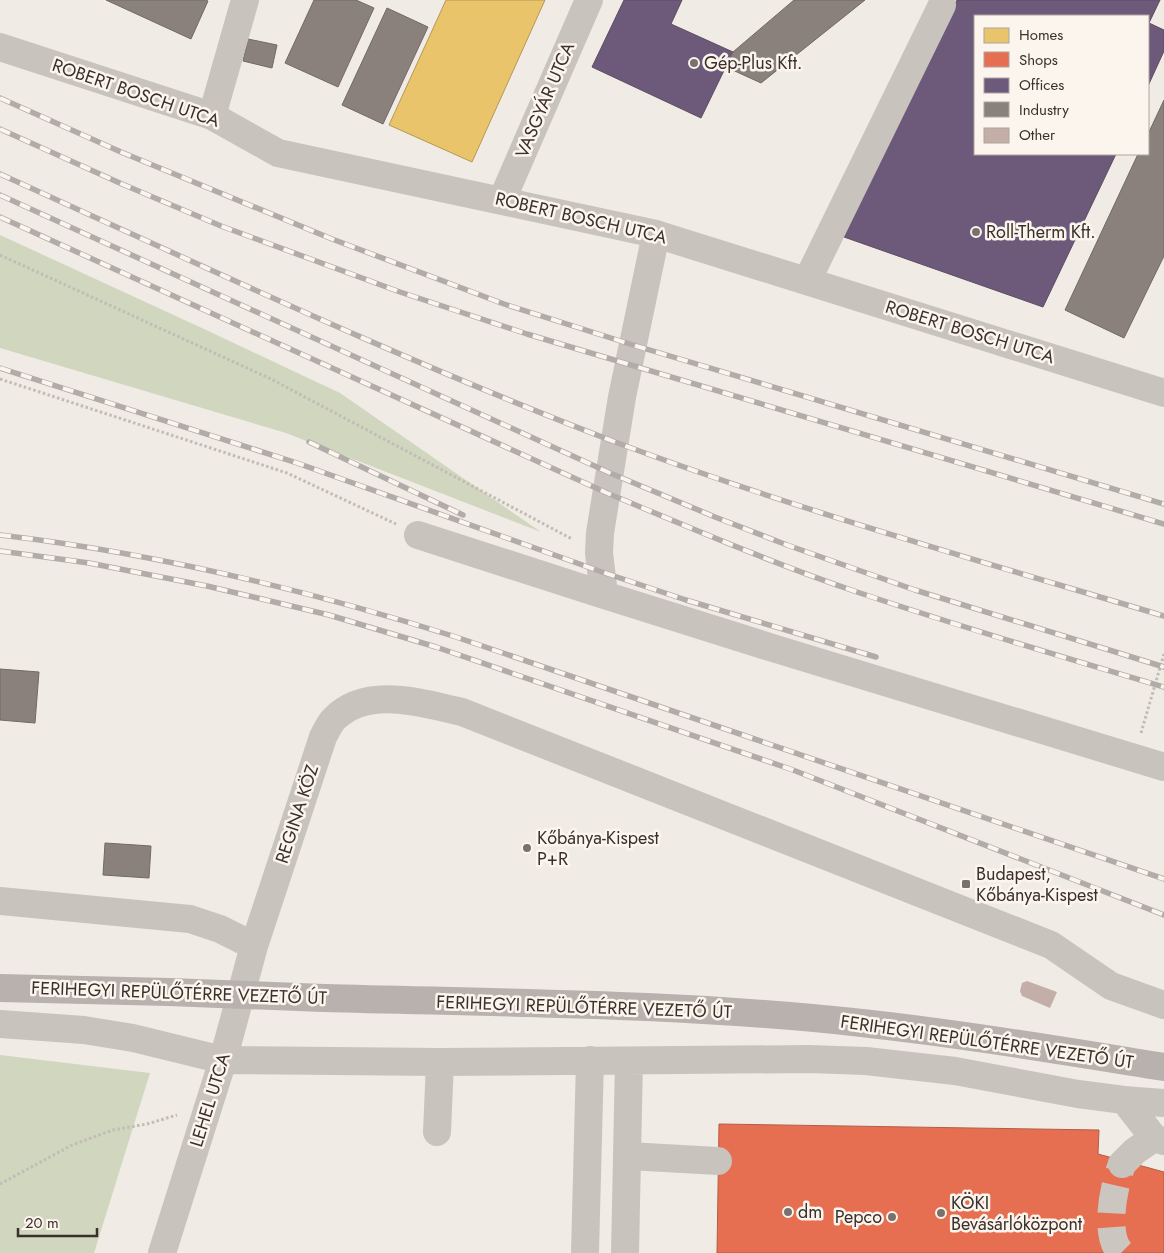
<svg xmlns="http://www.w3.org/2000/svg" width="1164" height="1253" font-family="Jost,sans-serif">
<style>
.green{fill:#d1d6bf}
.homes{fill:#e9c46a;stroke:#b59857}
.shops{fill:#e76f51;stroke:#b35c46}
.offices{fill:#6d597a;stroke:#5e4d62}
.industry{fill:#8a817c;stroke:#726964}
.building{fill:#c3afa7}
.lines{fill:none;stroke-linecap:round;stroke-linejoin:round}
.minor-tunnel{stroke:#ccc6c0;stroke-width:28;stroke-dasharray:28 14;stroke-linecap:butt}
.path{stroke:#c2bbb6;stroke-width:3;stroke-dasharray:2.5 2.5;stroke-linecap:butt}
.minor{stroke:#c9c3be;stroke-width:28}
.major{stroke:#b8b1ad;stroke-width:28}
.rail-casing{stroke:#b1aca8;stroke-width:5.5}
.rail{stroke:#fbf5ee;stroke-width:4;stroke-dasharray:11;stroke-linecap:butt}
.major-bridge{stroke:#b8b1ad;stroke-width:28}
.poi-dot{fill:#7a716c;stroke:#fbf5ee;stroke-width:2}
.labels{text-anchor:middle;stroke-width:5;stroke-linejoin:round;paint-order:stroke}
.poi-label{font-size:18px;fill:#3b302b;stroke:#fbf5ee;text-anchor:start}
.street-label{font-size:18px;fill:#3b302b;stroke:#fbf5ee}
</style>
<rect width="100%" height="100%" fill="#f0ebe5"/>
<!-- green -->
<path class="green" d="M 0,235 L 204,329 L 340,393 L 541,532 L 286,433 L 0,348 Z
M 0,1055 L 150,1073 L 94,1253 L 0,1253 Z"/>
<!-- homes -->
<path class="homes" d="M 446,0 L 545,0 L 472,162 L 389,125 Z"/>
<!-- shops -->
<path class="shops" d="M 719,1124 L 1099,1130 L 1098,1154 L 1164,1172 L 1164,1253 L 717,1253 Z"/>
<!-- offices -->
<path class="offices" d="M 624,0 L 682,0 L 671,24 L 733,52 L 701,118 L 592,67 Z
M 957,0 L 1160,0 L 1149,23 L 1164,30 L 1164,51 L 1148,86 L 1148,16 L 975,16 L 975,154 L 1116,154 L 1043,307 L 844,237 Z"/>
<!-- industry -->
<path class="industry" d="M 106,0 L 206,0 L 208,1 L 191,39 Z
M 314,0 L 356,0 L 374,8 L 338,87 L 285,63 Z
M 794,0 L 865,0 L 761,83 L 726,67 L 733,52 Z
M 387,8 L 428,27 L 383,124 L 342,105 Z
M 248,39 L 277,45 L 272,68 L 243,61 Z
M 1164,100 L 1164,256 L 1124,338 L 1065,310 L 1138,154 L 1148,154 L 1148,134 Z
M 0,669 L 39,672 L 35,723 L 0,720 Z
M 105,843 L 151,846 L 149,878 L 103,875 Z"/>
<!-- building -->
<path class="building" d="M 1027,981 L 1057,992 L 1050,1008 L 1022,996 L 1020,991 L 1022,983 Z"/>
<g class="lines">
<!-- minor-tunnel -->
<path class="minor-tunnel" d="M 1121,1253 C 1103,1235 1114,1185 1122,1164"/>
<!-- path -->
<path class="path" d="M 0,255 L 271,379 L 572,539
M 0,379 L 287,473 L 396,524
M 1141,733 L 1164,654
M 0,1184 L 72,1145 L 113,1130 L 147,1124 L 177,1115"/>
<!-- minor -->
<path class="minor" d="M 0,47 L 212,116 L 278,153 L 656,234 L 1164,393
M 212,116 L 245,0
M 502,200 L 589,0
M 656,234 L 622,397 L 600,533 L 599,553 L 604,595 L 776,649 L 1164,767
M 807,281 L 942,5
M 418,535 L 604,595
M 0,901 L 190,919 L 220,929 L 254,946
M 0,1024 L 84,1030 L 133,1038 L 223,1060 L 440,1062 L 809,1059 L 866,1061 L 955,1071 L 1078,1094 L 1124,1100 L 1164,1103
M 1124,1100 L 1154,1138 L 1164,1141
M 437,1132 L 440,1062
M 628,1156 L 718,1161
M 1122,1164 L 1135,1151 L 1154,1138
M 162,1253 L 223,1060 L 254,946 L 323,737 C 326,731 329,725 333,720 C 366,685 421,703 462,712 L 1051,945 L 1111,986 L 1164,1005
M 585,1253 L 590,1060
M 625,1253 L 629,1061"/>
<!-- major -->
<path class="major" d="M 0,988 L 169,992
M 324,998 C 503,1003 683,1003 862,1023 C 963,1034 1064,1051 1164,1067"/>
<defs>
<path id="rail" d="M 0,98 L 121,152 L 332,239 L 504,304 L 633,345 L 1164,504
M 0,129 L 122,184 L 221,226 L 400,292 L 527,334 L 1164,524
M 0,174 C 203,266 406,362 615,442 C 794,509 980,561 1164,616
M 0,195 L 610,473 L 715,517 L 787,545 L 915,590 L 1164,667
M 0,217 L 607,493 C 691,528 774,564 860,593 C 961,627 1062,657 1164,687
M 0,368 L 297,463 L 602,572 L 686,600 L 876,657
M 309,442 L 463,515
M 0,535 C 155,553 307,590 456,637 L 1164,879
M 0,551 L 89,563 L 207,586 L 329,615 L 436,647 L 793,770 L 1164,915"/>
</defs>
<!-- rail casing -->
<use href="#rail" class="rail-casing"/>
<!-- rail -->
<use href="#rail" class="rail"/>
<!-- major-bridge -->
<path class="major-bridge" d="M 169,992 L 324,998"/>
</g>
<!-- markers -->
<g class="poi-dot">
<circle cx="694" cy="63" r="5"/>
<circle cx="976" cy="232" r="5"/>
<circle cx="527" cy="848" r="5"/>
<rect x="961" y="879" width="10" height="10" rx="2.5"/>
<circle cx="788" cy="1212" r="5"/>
<circle cx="941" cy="1213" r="5"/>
<circle cx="892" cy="1217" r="5"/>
</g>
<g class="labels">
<!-- poi labels -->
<g class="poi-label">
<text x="704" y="69">Gép-Plus Kft.</text>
<text x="986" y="238">Roll-Therm Kft.</text>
<text x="537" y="844">Kőbánya-Kispest<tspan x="537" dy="21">P+R</tspan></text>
<text x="976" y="880">Budapest,<tspan x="976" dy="21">Kőbánya-Kispest</tspan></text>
<text x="951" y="1209">KÖKI<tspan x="951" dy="21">Bevásárlóközpont</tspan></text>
<text x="798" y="1218">dm</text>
<text x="882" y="1223" text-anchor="end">Pepco</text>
</g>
<!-- street labels -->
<g class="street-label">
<text transform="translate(136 93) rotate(19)" y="6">ROBERT BOSCH UTCA</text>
<text transform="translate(545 100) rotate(-67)" y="6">VASGYÁR UTCA</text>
<text transform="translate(581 218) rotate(13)" y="6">ROBERT BOSCH UTCA</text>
<text transform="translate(970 332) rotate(17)" y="6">ROBERT BOSCH UTCA</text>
<text transform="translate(297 814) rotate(-72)" y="6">REGINA KÖZ</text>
<text transform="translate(179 993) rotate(2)" y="6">FERIHEGYI REPÜLŐTÉRRE VEZETŐ ÚT</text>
<text transform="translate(584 1007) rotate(2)" y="6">FERIHEGYI REPÜLŐTÉRRE VEZETŐ ÚT</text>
<text transform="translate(987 1042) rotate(8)" y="6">FERIHEGYI REPÜLŐTÉRRE VEZETŐ ÚT</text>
<text transform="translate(210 1100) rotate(-73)" y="6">LEHEL UTCA</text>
</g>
</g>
<!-- legend -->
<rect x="974" y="15" width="175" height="140" fill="#fbf5ee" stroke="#aea6a0"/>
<rect x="984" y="28" width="25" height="15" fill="#e9c46a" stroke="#aea6a0"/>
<text x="1019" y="40" font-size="15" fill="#3b302b">Homes</text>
<rect x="984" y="52" width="25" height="15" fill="#e76f51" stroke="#aea6a0"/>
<text x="1019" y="65" font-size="15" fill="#3b302b">Shops</text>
<rect x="984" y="78" width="25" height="15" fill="#6d597a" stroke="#aea6a0"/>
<text x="1019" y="90" font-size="15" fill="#3b302b">Offices</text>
<rect x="984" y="102" width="25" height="15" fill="#8a817c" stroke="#aea6a0"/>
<text x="1019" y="115" font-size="15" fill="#3b302b">Industry</text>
<rect x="984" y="128" width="25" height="15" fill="#c3afa7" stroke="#aea6a0"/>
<text x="1019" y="140" font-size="15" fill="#3b302b">Other</text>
<!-- scale -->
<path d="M18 1228v8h79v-8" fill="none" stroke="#3b302b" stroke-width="2.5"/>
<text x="25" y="1228" font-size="15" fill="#3b302b" stroke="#fbf5ee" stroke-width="4" paint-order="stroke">20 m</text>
</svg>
